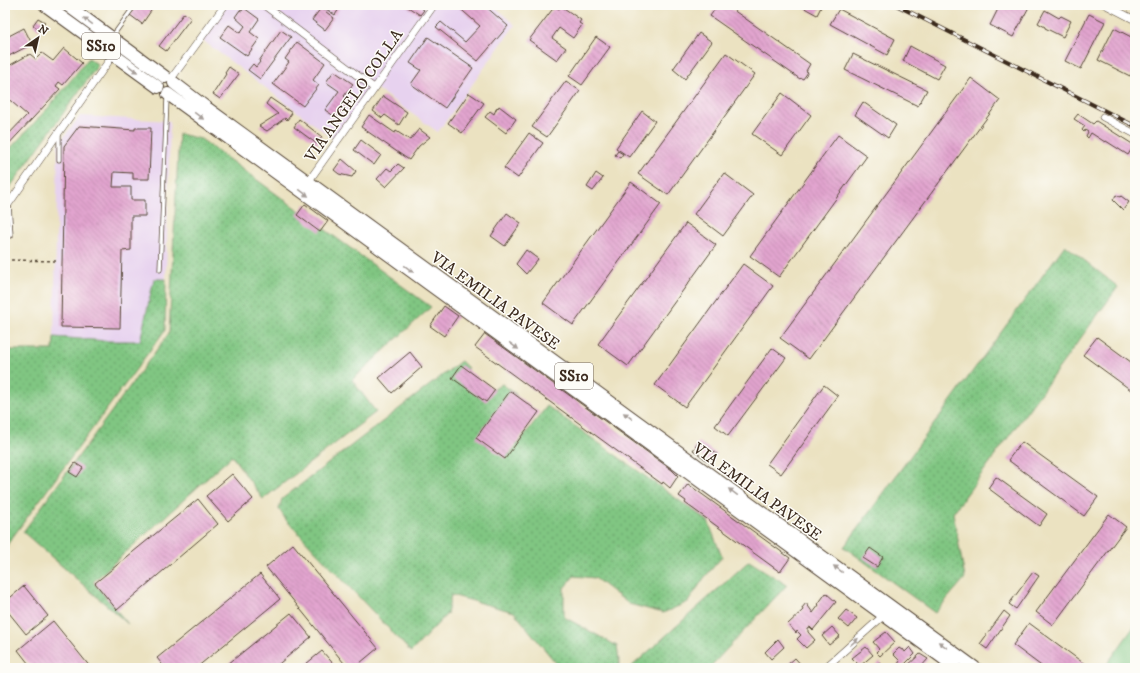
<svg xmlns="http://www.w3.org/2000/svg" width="1140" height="673" font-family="'IM FELL DW Pica',serif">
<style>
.built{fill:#e7d2ef}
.grass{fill:url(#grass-dots);stroke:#5e7850}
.park{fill:#80c682;stroke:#5e7850}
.building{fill:url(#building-back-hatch)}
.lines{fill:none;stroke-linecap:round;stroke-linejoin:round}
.service-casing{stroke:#554636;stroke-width:5}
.minor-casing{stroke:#554636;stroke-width:8}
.primary-casing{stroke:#554636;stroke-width:14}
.path{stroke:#554636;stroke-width:1.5;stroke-dasharray:3 3;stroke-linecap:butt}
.service{stroke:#fff;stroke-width:3.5}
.minor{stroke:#fff;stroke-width:7}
.primary{stroke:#fff;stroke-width:12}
.rail-casing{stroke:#3b2a1e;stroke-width:4}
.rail{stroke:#fdfcf7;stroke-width:2.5;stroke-dasharray:8;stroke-linecap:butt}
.oneway{fill:#a79f9a}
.labels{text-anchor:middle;stroke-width:3;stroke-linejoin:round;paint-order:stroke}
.shield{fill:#fdfcf7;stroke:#75695f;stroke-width:1}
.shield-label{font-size:15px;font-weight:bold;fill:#3b2a1e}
.street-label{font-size:16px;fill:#3b2a1e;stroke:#fdfcf7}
</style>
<defs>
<pattern id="grass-dots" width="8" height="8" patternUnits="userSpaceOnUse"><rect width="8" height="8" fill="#80c682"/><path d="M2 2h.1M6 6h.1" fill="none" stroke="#6aa16a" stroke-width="1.8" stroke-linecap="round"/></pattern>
<pattern id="building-back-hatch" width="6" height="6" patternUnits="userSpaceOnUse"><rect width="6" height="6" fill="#e2a4cf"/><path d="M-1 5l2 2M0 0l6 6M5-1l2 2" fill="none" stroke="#b886a7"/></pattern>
</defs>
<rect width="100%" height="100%" fill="#fdfcf7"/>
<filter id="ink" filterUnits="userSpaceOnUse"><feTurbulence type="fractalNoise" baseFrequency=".025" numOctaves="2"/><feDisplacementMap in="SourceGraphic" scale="8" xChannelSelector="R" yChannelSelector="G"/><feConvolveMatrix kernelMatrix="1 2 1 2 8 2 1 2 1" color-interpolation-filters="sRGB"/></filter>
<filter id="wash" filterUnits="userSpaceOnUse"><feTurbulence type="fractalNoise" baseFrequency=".012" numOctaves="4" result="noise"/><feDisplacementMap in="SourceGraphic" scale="16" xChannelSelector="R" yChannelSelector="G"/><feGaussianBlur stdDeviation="0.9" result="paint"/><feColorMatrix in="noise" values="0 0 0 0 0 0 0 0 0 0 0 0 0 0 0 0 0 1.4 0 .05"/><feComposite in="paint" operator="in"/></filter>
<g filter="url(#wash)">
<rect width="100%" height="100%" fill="#ebe2c1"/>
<!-- built -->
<path class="built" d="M 227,5 L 422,5 L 427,9 L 430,5 L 493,5 L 515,25 L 438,132 L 374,87 L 336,141 L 201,39 Z
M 80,116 L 170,121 L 166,279 L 154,279 L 140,341 L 108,341 L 54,337 L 58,144 Z"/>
<!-- grass -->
<path class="grass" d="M 89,58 L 98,65 L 5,194 L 5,154 L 49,107 Z
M 179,134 L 201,139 L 431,307 L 352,380 L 376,412 L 263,499 L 232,456 L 93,582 L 128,624 L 23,532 L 169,333 Z
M 1065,245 L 1118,287 L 953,513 L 965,578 L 935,613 L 844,547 Z
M 154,279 L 166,279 L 165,330 L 9,542 L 5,549 L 5,350 L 53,350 L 54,337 L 108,341 L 140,341 Z
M 461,361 L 468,368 L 457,377 L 487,394 L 502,384 L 517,395 L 486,441 L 509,455 L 547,406 L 708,521 L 722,557 L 704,578 L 688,602 L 663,613 L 629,604 L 595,578 L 574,576 L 564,588 L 564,617 L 617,646 L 620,668 L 560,668 L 514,612 L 451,595 L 447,614 L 411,652 L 286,520 L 279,509 L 282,499 Z
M 749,561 L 787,585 L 709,668 L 630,668 Z"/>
<!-- park -->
<path class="park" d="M 1135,625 L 1135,668 L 1112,668 L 1107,664 Z"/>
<g id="blocks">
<!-- building -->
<path class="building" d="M 138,5 L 155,5 L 142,24 L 130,15 Z
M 329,5 L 333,5 L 339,9 L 335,15 L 326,9 Z
M 405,5 L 417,5 L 424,10 L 420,15 Z
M 456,5 L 484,5 L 508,26 L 478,61 L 436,27 L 441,22 L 465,42 L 480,26 Z
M 718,5 L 726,5 L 810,64 L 806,71 L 808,72 L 803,79 L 801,78 L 800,79 L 710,16 Z
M 799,5 L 822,5 L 817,15 Z
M 1000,5 L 1030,5 L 1013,37 L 990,25 Z
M 555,6 L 559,9 L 561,6 L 581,20 L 579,23 L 582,25 L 573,38 L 559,28 L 552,38 L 566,48 L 557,60 L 529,40 Z
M 244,8 L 259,19 L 250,32 L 259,39 L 247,56 L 220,37 L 229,25 L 240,33 L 245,26 L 235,17 L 240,10 L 242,11 Z
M 321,8 L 334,18 L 325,30 L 312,20 Z
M 839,9 L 895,39 L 887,55 L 830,24 Z
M 1045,10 L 1059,18 L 1061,16 L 1071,21 L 1063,37 L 1045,28 L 1045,27 L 1038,23 Z
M 184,13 L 191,18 L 166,51 L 159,46 Z
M 1089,14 L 1105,22 L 1081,69 L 1065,61 Z
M 38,18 L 45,22 L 39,30 L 33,25 Z
M 24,28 L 32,44 L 5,58 L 5,38 Z
M 1114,28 L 1135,39 L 1135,67 L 1130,76 L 1098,60 Z
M 281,30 L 291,37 L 260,79 L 248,70 L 253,64 L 256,67 L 260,62 L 259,61 Z
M 699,33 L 712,42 L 685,79 L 673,69 Z
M 428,37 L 473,68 L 445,108 L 411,84 L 421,70 L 410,63 Z
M 596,37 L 610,47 L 582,85 L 569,76 Z
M 297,42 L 325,63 L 313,80 L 319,85 L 303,106 L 273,84 L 289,62 L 285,59 Z
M 910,46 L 945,65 L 937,79 L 903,61 Z
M 64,48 L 82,63 L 63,85 L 59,82 L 56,86 L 60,89 L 5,148 L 5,138 L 27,115 L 5,96 L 5,68 L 30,54 L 36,59 L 42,53 L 53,61 Z
M 726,53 L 755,74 L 668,195 L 638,174 Z
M 853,54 L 927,90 L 918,106 L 845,70 Z
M 229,67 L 239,74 L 220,99 L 213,94 L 226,74 L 225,73 Z
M 334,71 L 353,84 L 344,96 L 350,100 L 337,118 L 325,110 L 339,91 L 326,82 Z
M 971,78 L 1000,100 L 809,359 L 780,338 Z
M 566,81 L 580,91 L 547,137 L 532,127 Z
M 469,93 L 484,103 L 462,133 L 448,123 Z
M 782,93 L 811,115 L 782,155 L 752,134 Z
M 383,96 L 407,112 L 399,125 L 385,115 L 382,118 L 373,111 Z
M 270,98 L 292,113 L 287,120 L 285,118 L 267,131 L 259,126 L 278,114 L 266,104 Z
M 863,102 L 896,125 L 888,138 L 855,115 Z
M 499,106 L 516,119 L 506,133 L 485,117 L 490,111 L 494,114 L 497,107 L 498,108 Z
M 642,111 L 655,121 L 629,157 L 616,148 Z
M 1078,114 L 1093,124 L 1096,121 L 1134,145 L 1128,155 L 1106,141 L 1105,142 L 1091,133 L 1088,138 L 1086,136 L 1088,132 L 1085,130 L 1084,132 L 1082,130 L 1085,126 L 1074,119 Z
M 369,115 L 395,133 L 396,131 L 410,140 L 419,129 L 430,137 L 419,146 L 409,160 L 361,127 Z
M 299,119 L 322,137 L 317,144 L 294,127 Z
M 79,126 L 135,130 L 135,128 L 151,128 L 149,179 L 133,179 L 133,173 L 114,172 L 113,187 L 131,187 L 131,200 L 145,200 L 145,216 L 131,216 L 131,250 L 122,251 L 120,328 L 61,327 L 64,146 Z
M 529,133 L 543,143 L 518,178 L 504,168 Z
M 838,135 L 867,156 L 779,277 L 750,256 Z
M 361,140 L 381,155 L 374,165 L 354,150 Z
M 618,151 L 623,154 L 620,158 L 615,155 Z
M 342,159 L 356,171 L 352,177 L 339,174 L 334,170 Z
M 398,164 L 404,168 L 386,187 L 377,179 L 387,168 L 391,171 Z
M 596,173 L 603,178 L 593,191 L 587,187 Z
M 724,173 L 753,195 L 723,236 L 694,214 Z
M 631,182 L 661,204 L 573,325 L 543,303 Z
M 1116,195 L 1120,197 L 1121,196 L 1129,202 L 1123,210 L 1113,200 Z
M 305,204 L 328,221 L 320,232 L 297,215 Z
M 507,213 L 521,223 L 505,246 L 491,236 Z
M 686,223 L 716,245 L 628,366 L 598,344 Z
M 526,250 L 538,259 L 526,274 L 516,264 Z
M 743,264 L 773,286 L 685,407 L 655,385 Z
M 444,306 L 458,316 L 444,336 L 430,326 Z
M 485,334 L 672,470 L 678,476 L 670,488 L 663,482 L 662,484 L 475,347 Z
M 1097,337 L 1135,365 L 1135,393 L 1083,355 Z
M 772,348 L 786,358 L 728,436 L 715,426 Z
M 410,352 L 422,367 L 392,393 L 379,378 Z
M 461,365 L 495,390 L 486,402 L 452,378 Z
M 824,385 L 838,396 L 781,474 L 767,464 Z
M 510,391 L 539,412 L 505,459 L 476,438 Z
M 699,442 L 717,454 L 710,463 L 693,450 Z
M 1022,442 L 1098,497 L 1084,516 L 1008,460 Z
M 75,463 L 83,468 L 77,477 L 69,472 Z
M 232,474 L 253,499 L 228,521 L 206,496 Z
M 996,477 L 1047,514 L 1039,526 L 988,488 Z
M 688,484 L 790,558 L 780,572 L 685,503 L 686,501 L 679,496 Z
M 198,499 L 218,524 L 117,610 L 95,583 Z
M 1109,514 L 1126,527 L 1053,625 L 1036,612 Z
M 293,544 L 378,648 L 354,668 L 348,668 L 266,567 Z
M 870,548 L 883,557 L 877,567 L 863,558 Z
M 1033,572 L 1039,576 L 1016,609 L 1009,604 Z
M 260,574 L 280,599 L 196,668 L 165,668 L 157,658 Z
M 24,586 L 48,616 L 26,634 L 5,608 L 5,602 Z
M 826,593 L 836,602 L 813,630 L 810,627 L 808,628 L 808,632 L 815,640 L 806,648 L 797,639 L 801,635 L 797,631 L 796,633 L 788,624 L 803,610 L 802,608 L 806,603 L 813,613 L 819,605 L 818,604 Z
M 846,610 L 857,618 L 849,628 L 838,619 Z
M 1004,611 L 1010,616 L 987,649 L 980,644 Z
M 291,613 L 311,637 L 274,668 L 223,668 Z
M 53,621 L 91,668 L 32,668 L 18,650 Z
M 1029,623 L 1090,668 L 1044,668 L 1013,645 Z
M 832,627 L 840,636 L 829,645 L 822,636 Z
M 886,632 L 895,642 L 880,656 L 876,652 L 879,649 L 873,642 Z
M 778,639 L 784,647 L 771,659 L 765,652 Z
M 866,647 L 873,655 L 860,666 L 852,658 Z
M 910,647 L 915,654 L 901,668 L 898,664 L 900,661 L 893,654 L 899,648 L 902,650 L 903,649 L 905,652 Z
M 322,651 L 337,668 L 301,668 Z
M 920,654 L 928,659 L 920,668 L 905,668 Z
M 795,658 L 804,668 L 780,668 L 784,664 L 786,666 Z
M 880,662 L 885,668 L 874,668 Z"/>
</g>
</g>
<g filter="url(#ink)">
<use href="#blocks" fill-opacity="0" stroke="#554636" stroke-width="1"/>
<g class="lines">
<defs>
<path id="service" d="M 112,37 L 135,5
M 59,160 L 59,133
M 9,204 L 11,236
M 160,270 L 167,98"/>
<path id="minor" d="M 264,5 L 374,88
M 1106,5 L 1135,20
M 171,79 L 225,5
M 1103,117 L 1135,134
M 308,182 L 434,5
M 5,209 L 113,55
M 825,668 L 883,616"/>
<path id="primary" d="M 45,5 L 158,87
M 67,5 L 165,77
M 174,83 L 204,106 L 975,668
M 168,94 L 943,658 L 955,668"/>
</defs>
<!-- service casing -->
<use href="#service" class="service-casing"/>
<!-- minor casing -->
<use href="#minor" class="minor-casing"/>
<!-- primary casing -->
<use href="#primary" class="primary-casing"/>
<!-- path -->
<path class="path" d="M 11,260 L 56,261"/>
<!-- service -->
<use href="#service" class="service"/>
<!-- minor -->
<use href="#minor" class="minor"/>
<!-- primary -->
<use href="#primary" class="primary"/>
<defs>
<path id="rail" d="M 896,5 L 1135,126"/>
</defs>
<!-- rail casing -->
<use href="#rail" class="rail-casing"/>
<!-- rail -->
<use href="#rail" class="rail"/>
</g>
<!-- one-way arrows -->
<defs><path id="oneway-solid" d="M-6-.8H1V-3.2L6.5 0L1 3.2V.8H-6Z"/></defs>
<g class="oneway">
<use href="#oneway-solid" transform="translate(88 21) rotate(-144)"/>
<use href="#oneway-solid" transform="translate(133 69) rotate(36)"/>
<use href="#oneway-solid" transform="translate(199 116) rotate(36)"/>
<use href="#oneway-solid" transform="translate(304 193) rotate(36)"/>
<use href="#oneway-solid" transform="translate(409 269) rotate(36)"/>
<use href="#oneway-solid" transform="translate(514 346) rotate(36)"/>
<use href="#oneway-solid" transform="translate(628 416) rotate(-144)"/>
<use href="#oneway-solid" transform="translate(733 492) rotate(-144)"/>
<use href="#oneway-solid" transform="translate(838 569) rotate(-144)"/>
<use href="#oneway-solid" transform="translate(854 642) rotate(-42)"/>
<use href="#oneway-solid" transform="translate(943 645) rotate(-144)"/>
</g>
</g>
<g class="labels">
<!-- shield labels -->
<g class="shield">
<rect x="82" y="33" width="38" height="26" rx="3"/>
<rect x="555" y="363" width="38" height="26" rx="3"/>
</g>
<g class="shield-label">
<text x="101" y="51">SS10</text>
<text x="574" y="381">SS10</text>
</g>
<!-- street labels -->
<g class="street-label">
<text transform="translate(353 95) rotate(-55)" y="6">VIA ANGELO COLLA</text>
<text transform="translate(496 300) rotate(36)" y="6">VIA EMILIA PAVESE</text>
<text transform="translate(758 491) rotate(36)" y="6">VIA EMILIA PAVESE</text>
</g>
</g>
<!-- margin -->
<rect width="1140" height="673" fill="none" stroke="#fdfcf7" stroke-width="20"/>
<!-- north arrow -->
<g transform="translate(38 38) rotate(34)" stroke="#fdfcf7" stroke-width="3" paint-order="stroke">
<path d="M0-3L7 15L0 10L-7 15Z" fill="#3b2a1e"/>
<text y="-6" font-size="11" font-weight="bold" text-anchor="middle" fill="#3b2a1e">N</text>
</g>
</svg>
